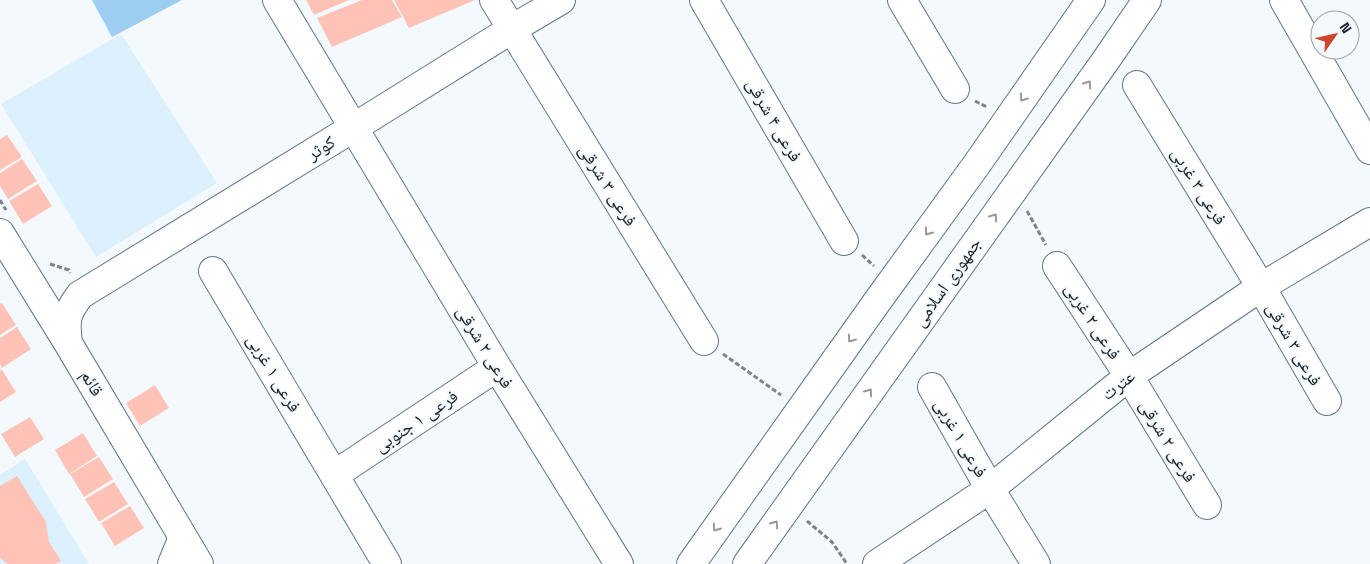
<svg xmlns="http://www.w3.org/2000/svg" width="1370" height="564" font-family="'Space Grotesk','Noto Naskh Arabic',sans-serif">
<style>
.built{fill:#dcf0fe}
.green{fill:#9dcdf0}
.building{fill:#fec3b6}
.lines{fill:none;stroke-linecap:round;stroke-linejoin:round}
.minor-casing{stroke:#5f7687;stroke-width:30}
.major-casing{stroke:#5f7687;stroke-width:30}
.path{stroke:#7d8489;stroke-width:3;stroke-dasharray:5 2.5;stroke-linecap:butt}
.minor{stroke:#fff;stroke-width:28}
.major{stroke:#fff;stroke-width:28}
.oneway{stroke:#979b9e}
.labels{text-anchor:middle;stroke-width:4;stroke-linejoin:round;paint-order:stroke}
.street-label{font-size:18px;fill:#172027;stroke:#f4f9fd}
</style>
<rect width="100%" height="100%" fill="#f4f9fd"/>
<!-- built -->
<path class="built" d="M 121,34 L 217,183 L 96,257 L 1,104 Z
M 25,459 L 89,564 L 0,564 L 0,475 Z"/>
<!-- green -->
<path class="green" d="M 92,0 L 182,0 L 112,37 Z"/>
<!-- building -->
<path class="building" d="M 306,0 L 349,0 L 314,15 Z
M 362,0 L 392,0 L 402,17 L 332,47 L 317,18 Z
M 394,0 L 475,0 L 409,28 Z
M 7,135 L 22,157 L 0,170 L 0,139 Z
M 22,159 L 37,181 L 8,199 L 0,186 L 0,173 Z
M 38,184 L 52,206 L 23,224 L 9,201 Z
M 2,303 L 16,325 L 0,335 L 0,304 Z
M 17,327 L 31,349 L 2,368 L 0,364 L 0,338 Z
M 0,370 L 2,370 L 16,392 L 0,402 Z
M 155,385 L 169,408 L 140,426 L 126,403 Z
M 30,417 L 44,439 L 15,457 L 1,434 Z
M 83,433 L 97,456 L 69,474 L 55,450 Z
M 99,457 L 113,479 L 84,497 L 70,474 Z
M 17,476 L 46,522 L 49,542 L 61,561 L 55,564 L 8,564 L 0,558 L 0,486 Z
M 114,482 L 128,504 L 99,522 L 85,499 Z
M 130,506 L 144,528 L 115,546 L 101,523 Z"/>
<g class="lines">
<defs>
<path id="minor" d="M 277,0 L 497,367 L 619,564
M 494,0 L 704,341
M 704,0 L 844,241
M 902,0 L 955,89
M 1284,0 L 1370,150
M 1137,85 L 1261,287 L 1327,401
M 0,233 L 68,343 L 199,564
M 1057,266 L 1129,376 L 1207,505
M 213,271 L 387,564
M 68,343 C 65,319 66,314 80,295 L 353,128 L 512,29 L 561,0
M 932,387 L 990,489 L 1036,564
M 334,475 L 497,367
M 172,564 L 181,542 L 181,535
M 877,564 L 990,489 L 1129,376 L 1261,287 L 1370,222"/>
<path id="major" d="M 691,564 L 879,299 L 977,164 L 1091,0
M 747,564 L 1106,60 L 1147,0"/>
</defs>
<!-- minor casing -->
<use href="#minor" class="minor-casing"/>
<!-- major casing -->
<use href="#major" class="major-casing"/>
<!-- path -->
<path class="path" d="M 975,101 L 987,107
M 0,200 L 6,210
M 1027,211 L 1046,245
M 862,255 L 874,266
M 50,264 L 69,270 L 70,273
M 723,354 L 781,395
M 807,521 L 832,542 L 847,564"/>
<!-- minor -->
<use href="#minor" class="minor"/>
<!-- major -->
<use href="#major" class="major"/>
</g>
<!-- one-way arrows -->
<defs><path id="oneway-chevron" d="M-2-3.5L2.5 0L-2 3.5" fill="none" stroke-width="1.6" stroke-linecap="round" stroke-linejoin="round" transform="scale(1.25)"/></defs>
<g class="oneway">
<use href="#oneway-chevron" transform="translate(1088 84) rotate(-55)"/>
<use href="#oneway-chevron" transform="translate(1023 98) rotate(125)"/>
<use href="#oneway-chevron" transform="translate(994 217) rotate(-55)"/>
<use href="#oneway-chevron" transform="translate(928 232) rotate(126)"/>
<use href="#oneway-chevron" transform="translate(851 339) rotate(125)"/>
<use href="#oneway-chevron" transform="translate(869 392) rotate(-55)"/>
<use href="#oneway-chevron" transform="translate(775 524) rotate(-55)"/>
<use href="#oneway-chevron" transform="translate(716 528) rotate(125)"/>
</g>
<g class="labels">
<!-- street labels -->
<g class="street-label">
<text transform="translate(774 120) rotate(60)" y="6">فرعی ۴ شرقی</text>
<text transform="translate(321 148) rotate(-32)" y="6">کوثر</text>
<text transform="translate(608 185) rotate(58)" y="6">فرعی ۳ شرقی</text>
<text transform="translate(1199 186) rotate(58)" y="6">فرعی ۳ غربی</text>
<text transform="translate(947 282) rotate(-55)" y="6">جمهوری اسلامی</text>
<text transform="translate(1093 321) rotate(57)" y="6">فرعی ۲ غربی</text>
<text transform="translate(1294 344) rotate(60)" y="6">فرعی ۳ شرقی</text>
<text transform="translate(485 347) rotate(59)" y="6">فرعی ۲ شرقی</text>
<text transform="translate(274 373) rotate(59)" y="6">فرعی ۱ غربی</text>
<text transform="translate(92 383) rotate(60)" y="6">قائم</text>
<text transform="translate(1118 385) rotate(-38)" y="6">عترت</text>
<text transform="translate(416 421) rotate(-34)" y="6">فرعی ۱ جنوبی</text>
<text transform="translate(961 438) rotate(60)" y="6">فرعی ۱ غربی</text>
<text transform="translate(1168 441) rotate(59)" y="6">فرعی ۲ شرقی</text>
</g>
</g>
<!-- north arrow -->
<g transform="translate(1335 35) rotate(56)"><circle r="24" fill="#f4f9fd" stroke="#9ca2a7"/>
<path d="M0-4L9 19L0 12L-9 19Z" fill="#d0442c"/>
<text y="-8" font-size="14" font-weight="bold" text-anchor="middle" fill="#172027">N</text>
</g>
</svg>
